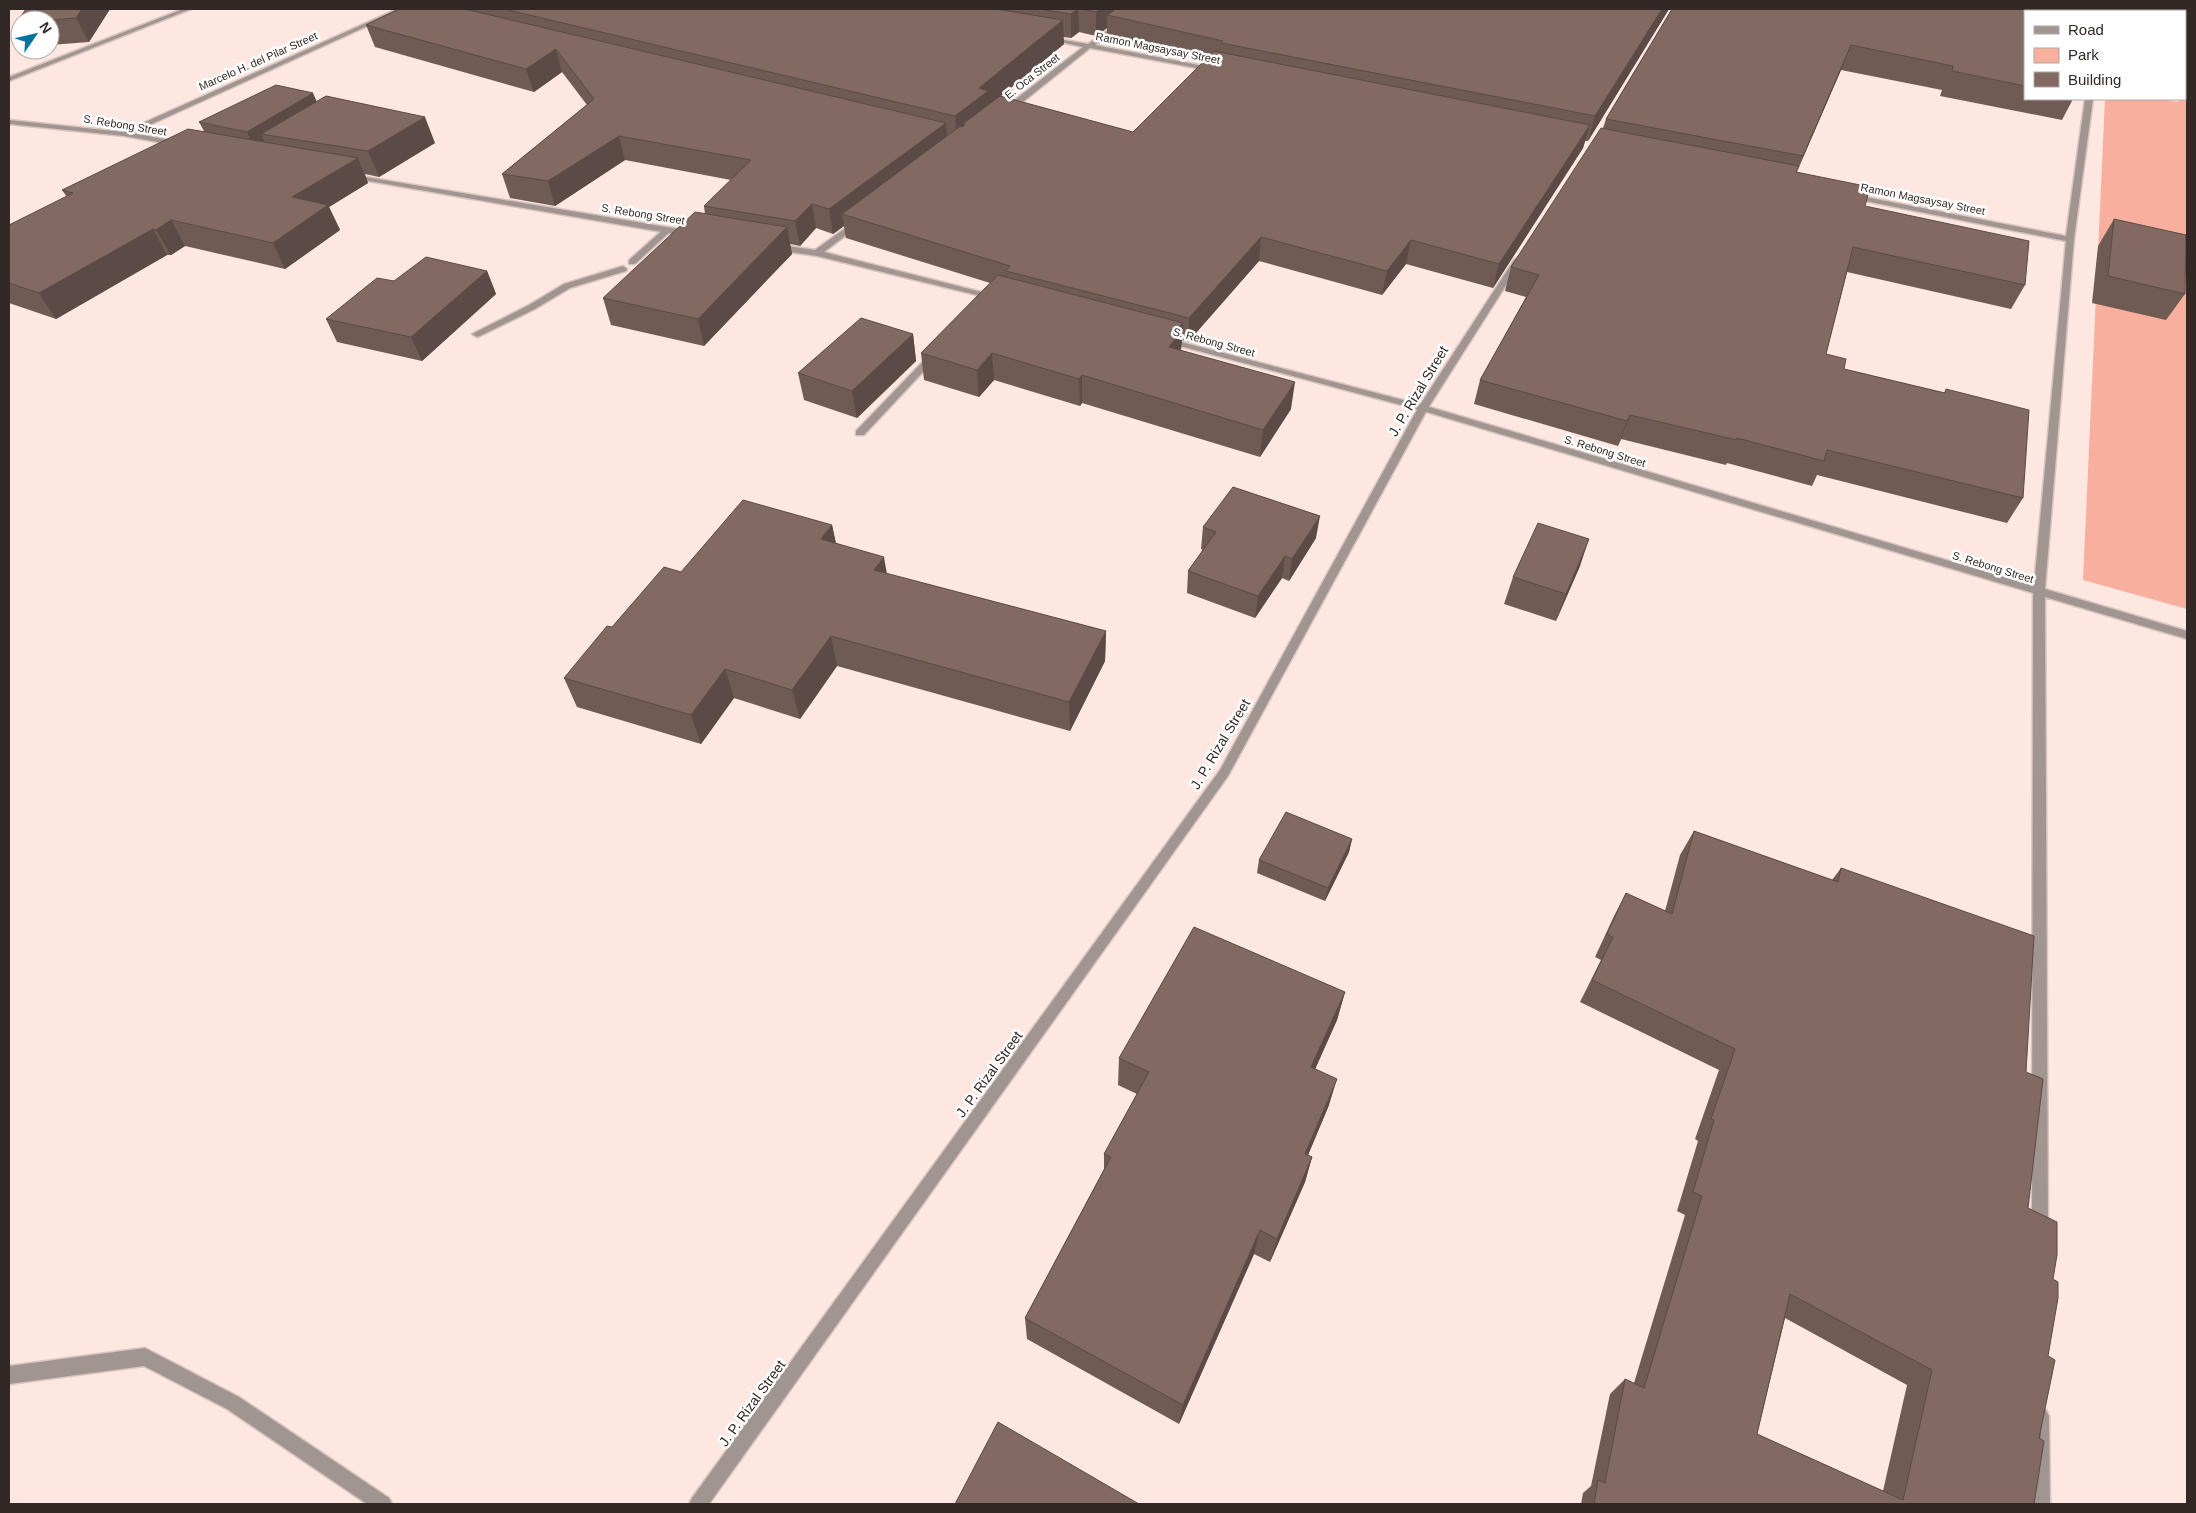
<svg xmlns="http://www.w3.org/2000/svg" width="2196" height="1513" font-family="Helvetica,sans-serif">
<style>
.green{fill:#f8af9d}
.lines{fill:none;stroke-linecap:round;stroke-linejoin:round}
.service-casing{stroke:#d9c5bf;stroke-width:3}
.minor-casing{stroke:#d9c5bf;stroke-width:3}
.tertiary-casing{stroke:#d9c5bf;stroke-width:3}
.service{fill:#a19592;fill-rule:evenodd}
.minor{fill:#a19592;fill-rule:evenodd}
.tertiary{fill:#a19592;fill-rule:evenodd}
.wall{fill:#705a54;fill-rule:evenodd}
.shaded-wall{fill:#5b4a45}
.building{fill:#826962;stroke:#5b4a45;fill-rule:evenodd}
.labels{text-anchor:middle;stroke-width:5;stroke-linejoin:round;paint-order:stroke}
.far-street-label{font-size:11px;fill:#322825;stroke:#fff}
.street-label{font-size:14px;fill:#322825;stroke:#fff}
</style>
<rect width="100%" height="100%" fill="#fee7e1"/>
<!-- green -->
<path class="green" d="M 2185,73 L 2187,74 L 2187,609 L 2083,580 L 2105,99 L 2162,99 L 2178,102 L 2179,99 L 2185,99 Z"/>
<g class="lines">
<defs>
<path id="service" d="M 665,228 L 672,230 L 635,264 L 629,264 L 629,260 Z
M 623,266 L 627,269 L 626,271 L 570,288 L 535,309 L 480,336 L 477,337 L 472,334 L 529,305 L 564,284 Z
M 934,352 L 939,355 L 937,357 L 864,435 L 856,435 L 856,431 L 931,353 Z"/>
<path id="minor" d="M 183,9 L 191,9 L 9,81 L 9,77 Z
M 397,9 L 405,9 L 132,133 L 180,142 L 180,146 L 124,136 L 9,124 L 9,120 L 123,132 Z
M 1138,9 L 1145,9 L 1095,45 L 1214,68 L 1218,70 L 1217,72 L 1090,48 L 1009,113 L 1003,113 L 1003,109 L 1083,47 L 1046,39 L 1046,37 L 1088,44 Z
M 2185,52 L 2187,52 L 2187,56 L 2185,56 Z
M 2085,99 L 2093,99 L 2074,239 L 2045,589 L 2187,631 L 2187,639 L 2045,597 L 2048,1231 L 2046,1237 L 2040,1239 L 2034,1237 L 2032,1231 L 2033,593 L 1420,410 L 1161,341 L 1166,338 L 1426,406 L 2034,586 L 2066,241 L 1850,198 L 1846,196 L 1850,194 L 2066,236 Z
M 348,174 L 691,231 L 695,234 L 691,237 L 351,178 L 348,178 Z
M 858,219 L 861,220 L 861,224 L 824,252 L 1001,297 L 997,300 L 817,256 L 775,250 L 771,247 L 775,244 L 815,250 Z
M 145,1348 L 239,1397 L 389,1498 L 392,1504 L 367,1504 L 227,1409 L 144,1366 L 9,1384 L 9,1366 Z
M 2040,1407 L 2046,1410 L 2049,1416 L 2050,1504 L 2032,1504 L 2031,1416 L 2034,1410 Z"/>
<path id="tertiary" d="M 1518,257 L 1522,260 L 1428,408 L 1228,776 L 709,1504 L 689,1504 L 692,1498 L 1220,770 L 1418,408 L 1514,260 Z"/>
</defs>
<!-- service casing -->
<use href="#service" class="service-casing"/>
<!-- minor casing -->
<use href="#minor" class="minor-casing"/>
<!-- tertiary casing -->
<use href="#tertiary" class="tertiary-casing"/>
<!-- service -->
<use href="#service" class="service"/>
<!-- minor -->
<use href="#minor" class="minor"/>
<!-- tertiary -->
<use href="#tertiary" class="tertiary"/>
</g>
<!-- wall -->
<path class="wall" d="M 26,9 L 110,9 L 89,42 L 50,45 L 50,20 L 20,20 L 20,30 L 16,23 Z
M 399,9 L 1669,9 L 1588,141 L 1585,141 L 1583,148 L 1493,288 L 1406,264 L 1382,295 L 1259,261 L 1188,342 L 1182,340 L 1181,350 L 1291,409 L 1260,457 L 1082,403 L 1080,406 L 994,380 L 979,397 L 924,380 L 921,353 L 990,283 L 846,238 L 844,226 L 833,234 L 816,228 L 800,246 L 790,244 L 792,254 L 704,346 L 611,325 L 603,298 L 705,214 L 704,206 L 731,180 L 625,160 L 555,206 L 510,198 L 502,174 L 587,105 L 562,72 L 534,92 L 375,47 L 366,25 ZM 1107,28 L 1107,38 L 1205,61 L 1133,132 L 1000,96 L 1064,44 L 1063,37 L 1071,38 L 1079,32 L 1096,36 Z
M 1672,9 L 2025,11 L 2025,99 L 2073,99 L 2062,120 L 1940,96 L 1942,90 L 1841,70 L 1796,173 L 2025,285 L 2011,309 L 1847,272 L 1826,354 L 1844,369 L 1944,393 L 1946,389 L 2023,498 L 2007,523 L 1817,475 L 1812,486 L 1727,463 L 1726,465 L 1621,439 L 1618,446 L 1474,404 L 1480,380 L 1526,297 L 1505,291 L 1511,267 L 1603,128 L 1606,119 Z
M 2143,9 L 2187,9 L 2187,44 L 2185,43 L 2185,11 L 2142,11 Z
M 317,101 L 435,143 L 379,177 L 365,174 L 368,183 L 329,207 L 340,230 L 285,269 L 185,246 L 171,255 L 167,255 L 56,319 L 9,303 L 9,225 L 67,197 L 62,190 L 204,131 L 199,122 Z
M 2114,219 L 2185,294 L 2166,320 L 2092,303 L 2098,246 Z
M 487,271 L 496,294 L 422,361 L 337,342 L 326,319 L 394,281 Z
M 913,334 L 916,361 L 857,418 L 804,400 L 798,373 Z
M 832,525 L 836,543 L 887,574 L 1106,631 L 1105,661 L 1070,731 L 837,666 L 800,719 L 734,698 L 701,744 L 577,707 L 564,678 L 612,627 L 681,572 Z
M 1203,527 L 1316,538 L 1289,581 L 1282,578 L 1255,618 L 1187,593 L 1188,571 L 1203,550 L 1201,549 Z
M 1580,566 L 1556,621 L 1504,604 L 1513,577 Z
M 1694,831 L 1832,880 L 1841,868 L 2026,1072 L 2028,1208 L 2053,1279 L 2048,1356 L 2034,1504 L 1581,1504 L 1583,1493 L 1591,1486 L 1610,1394 L 1625,1379 L 1634,1383 L 1685,1215 L 1677,1211 L 1698,1141 L 1695,1139 L 1719,1070 L 1580,1002 L 1601,960 L 1595,957 L 1614,916 L 1626,893 L 1665,911 L 1680,855 ZM 1785,1318 L 1907,1385 L 1883,1491 L 1757,1434 Z
M 1352,839 L 1349,852 L 1325,901 L 1257,873 L 1259,860 Z
M 1345,992 L 1337,1020 L 1315,1069 L 1329,1105 L 1308,1155 L 1312,1157 L 1305,1182 L 1270,1262 L 1254,1254 L 1179,1424 L 1027,1339 L 1025,1318 L 1104,1169 L 1104,1154 L 1137,1094 L 1118,1085 L 1119,1058 Z"/>
<!-- shaded-wall -->
<path class="shaded-wall" d="M 82,9 L 110,9 L 89,42 L 76,18 Z
M 1078,9 L 1079,32 L 1071,38 L 1071,14 Z
M 1101,9 L 1135,9 L 1107,15 L 1107,28 L 1096,36 L 1096,12 Z
M 1662,9 L 1669,9 L 1588,141 L 1595,116 Z
M 1063,20 L 1064,44 L 989,106 L 957,141 L 955,116 L 979,88 Z
M 1851,45 L 1841,70 L 1793,181 L 1803,156 Z
M 556,49 L 562,72 L 534,92 L 526,69 Z
M 313,93 L 324,118 L 261,134 L 269,151 L 259,157 L 247,132 Z
M 425,117 L 435,143 L 379,177 L 368,151 Z
M 946,123 L 948,147 L 842,214 L 844,226 L 833,234 L 829,209 Z
M 1590,125 L 1583,148 L 1493,288 L 1499,264 Z
M 619,136 L 625,160 L 555,206 L 548,181 Z
M 358,158 L 368,183 L 329,207 L 340,230 L 285,269 L 273,243 L 292,197 Z
M 812,204 L 816,228 L 800,246 L 795,221 Z
M 171,220 L 185,246 L 171,255 L 156,230 Z
M 787,227 L 792,254 L 704,346 L 698,319 Z
M 153,229 L 167,255 L 56,319 L 39,293 Z
M 1261,237 L 1259,261 L 1188,342 L 1189,318 Z
M 1411,240 L 1406,264 L 1382,295 L 1387,271 Z
M 487,271 L 496,294 L 422,361 L 411,337 Z
M 1183,323 L 1181,349 L 1180,350 L 1169,347 L 1175,331 Z
M 913,334 L 916,361 L 857,418 L 852,391 Z
M 992,353 L 994,380 L 979,397 L 977,370 Z
M 1082,375 L 1082,403 L 1080,406 L 1079,379 Z
M 1295,382 L 1291,409 L 1260,457 L 1263,430 Z
M 1630,415 L 1621,439 L 1618,446 L 1627,421 Z
M 1320,516 L 1316,538 L 1289,581 L 1292,559 Z
M 832,525 L 838,555 L 821,539 Z
M 1589,539 L 1580,566 L 1556,621 L 1566,594 Z
M 1285,556 L 1282,578 L 1255,618 L 1258,596 Z
M 884,557 L 889,586 L 874,570 Z
M 1106,631 L 1105,661 L 1070,731 L 1069,702 Z
M 831,636 L 837,666 L 800,719 L 792,690 Z
M 725,669 L 734,698 L 701,744 L 691,715 Z
M 1352,839 L 1349,852 L 1325,901 L 1328,888 Z
M 1345,992 L 1337,1020 L 1304,1094 L 1311,1067 Z
M 1337,1079 L 1329,1105 L 1298,1179 L 1305,1154 Z
M 1312,1157 L 1305,1182 L 1270,1262 L 1277,1239 Z
M 1260,1230 L 1254,1254 L 1179,1424 L 1183,1405 Z"/>
<!-- building -->
<path class="building" d="M 26,9 L 82,9 L 76,18 L 50,20 L 20,20 L 20,23 L 16,23 Z
M 399,9 L 465,9 L 946,123 L 829,209 L 812,204 L 795,221 L 704,206 L 751,160 L 619,136 L 548,181 L 502,174 L 594,99 L 556,49 L 526,69 L 366,25 Z
M 504,9 L 996,9 L 1063,20 L 979,88 L 988,91 L 955,116 Z
M 1039,9 L 1078,9 L 1071,14 Z
M 1081,9 L 1101,9 L 1096,12 Z
M 1116,9 L 1662,9 L 1595,116 L 1221,43 L 1223,41 L 1107,15 Z
M 1672,9 L 2091,9 L 2090,11 L 2025,11 L 2025,86 L 1952,71 L 1953,66 L 1851,45 L 1803,156 L 1606,119 Z
M 1214,51 L 1590,125 L 1499,264 L 1411,240 L 1387,271 L 1261,237 L 1189,318 L 1006,271 L 1010,266 L 842,214 L 959,127 L 964,126 L 964,123 L 1000,96 L 1133,132 Z
M 276,85 L 313,93 L 247,132 L 199,122 Z
M 326,96 L 425,117 L 368,151 L 261,134 Z
M 1601,128 L 1799,166 L 1796,172 L 1870,187 L 1865,206 L 2029,241 L 2025,285 L 1853,247 L 1826,354 L 1846,359 L 1844,369 L 1945,393 L 1946,389 L 2029,410 L 2023,498 L 1827,450 L 1824,461 L 1737,438 L 1737,440 L 1630,415 L 1627,421 L 1480,380 L 1539,275 L 1511,267 Z
M 188,129 L 358,158 L 292,197 L 328,205 L 273,243 L 171,220 L 156,230 L 153,229 L 39,293 L 9,283 L 9,225 L 73,193 L 62,190 Z
M 695,212 L 787,227 L 698,319 L 603,298 Z
M 2114,219 L 2186,235 L 2185,294 L 2108,276 Z
M 426,257 L 487,271 L 411,337 L 326,319 L 377,278 L 394,281 Z
M 998,275 L 1183,323 L 1175,331 L 1181,332 L 1169,347 L 1295,382 L 1263,430 L 1082,375 L 1079,379 L 992,353 L 977,370 L 921,353 Z
M 861,318 L 913,334 L 852,391 L 798,373 Z
M 1233,487 L 1320,516 L 1292,559 L 1285,556 L 1258,596 L 1188,571 L 1216,532 L 1203,527 Z
M 743,500 L 832,525 L 821,539 L 884,557 L 874,570 L 1106,631 L 1069,702 L 831,636 L 792,690 L 725,669 L 691,715 L 564,678 L 607,626 L 612,627 L 664,567 L 681,572 Z
M 1538,523 L 1589,539 L 1566,594 L 1513,577 Z
M 1286,812 L 1352,839 L 1328,888 L 1259,860 Z
M 1694,831 L 1838,882 L 1841,868 L 2034,936 L 2026,1072 L 2043,1079 L 2028,1208 L 2057,1222 L 2057,1255 L 2053,1279 L 2058,1282 L 2058,1298 L 2048,1356 L 2055,1360 L 2039,1438 L 2044,1441 L 2034,1504 L 1594,1504 L 1598,1480 L 1605,1483 L 1625,1379 L 1644,1388 L 1702,1196 L 1693,1192 L 1714,1120 L 1711,1119 L 1735,1049 L 1592,980 L 1613,937 L 1607,934 L 1626,893 L 1672,914 ZM 1790,1294 L 1932,1370 L 1903,1500 L 1757,1434 Z
M 1194,927 L 1345,992 L 1311,1067 L 1337,1079 L 1305,1154 L 1312,1157 L 1277,1239 L 1260,1230 L 1183,1405 L 1025,1318 L 1111,1157 L 1104,1154 L 1149,1072 L 1119,1058 Z
M 998,1422 L 1139,1504 L 955,1504 Z"/>
<g class="labels">
<!-- far-street labels -->
<g class="far-street-label">
<text transform="translate(1158 48) rotate(11)" y="4">Ramon Magsaysay Street</text>
<text transform="translate(258 61) rotate(-24)" y="4">Marcelo H. del Pilar Street</text>
<text transform="translate(1032 76) rotate(-38)" y="4">E. Oca Street</text>
<text transform="translate(125 125) rotate(9)" y="4">S. Rebong Street</text>
<text transform="translate(1923 199) rotate(11)" y="4">Ramon Magsaysay Street</text>
<text transform="translate(643 214) rotate(9)" y="4">S. Rebong Street</text>
<text transform="translate(1214 342) rotate(15)" y="4">S. Rebong Street</text>
<text transform="translate(1605 451) rotate(17)" y="4">S. Rebong Street</text>
<text transform="translate(1993 567) rotate(17)" y="4">S. Rebong Street</text>
</g>
<!-- street labels -->
<g class="street-label">
<text transform="translate(1418 391) rotate(-59)" y="5">J. P. Rizal Street</text>
<text transform="translate(1220 744) rotate(-59)" y="5">J. P. Rizal Street</text>
<text transform="translate(989 1074) rotate(-54)" y="5">J. P. Rizal Street</text>
<text transform="translate(752 1403) rotate(-54)" y="5">J. P. Rizal Street</text>
</g>
</g>
<!-- border -->
<rect width="2196" height="1513" fill="none" stroke="#322825" stroke-width="20"/>
<!-- legend -->
<rect x="2024" y="10" width="162" height="90" fill="#ffffff" stroke="#ada9a8"/>
<rect x="2034" y="26" width="25" height="8" fill="#a19592" stroke="#ada9a8"/>
<text x="2068" y="35" font-size="15" fill="#322825">Road</text>
<rect x="2034" y="48" width="25" height="15" fill="#f8af9d" stroke="#ada9a8"/>
<text x="2068" y="60" font-size="15" fill="#322825">Park</text>
<rect x="2034" y="72" width="25" height="15" fill="#826962" stroke="#ada9a8"/>
<text x="2068" y="85" font-size="15" fill="#322825">Building</text>
<!-- north arrow -->
<g transform="translate(35 35) rotate(56)"><circle r="24" fill="#ffffff" stroke="#ada9a8"/>
<path d="M0-4L9 19L0 12L-9 19Z" fill="#00739e"/>
<text y="-8" font-size="14" font-weight="bold" text-anchor="middle" fill="#322825">N</text>
</g>
</svg>
